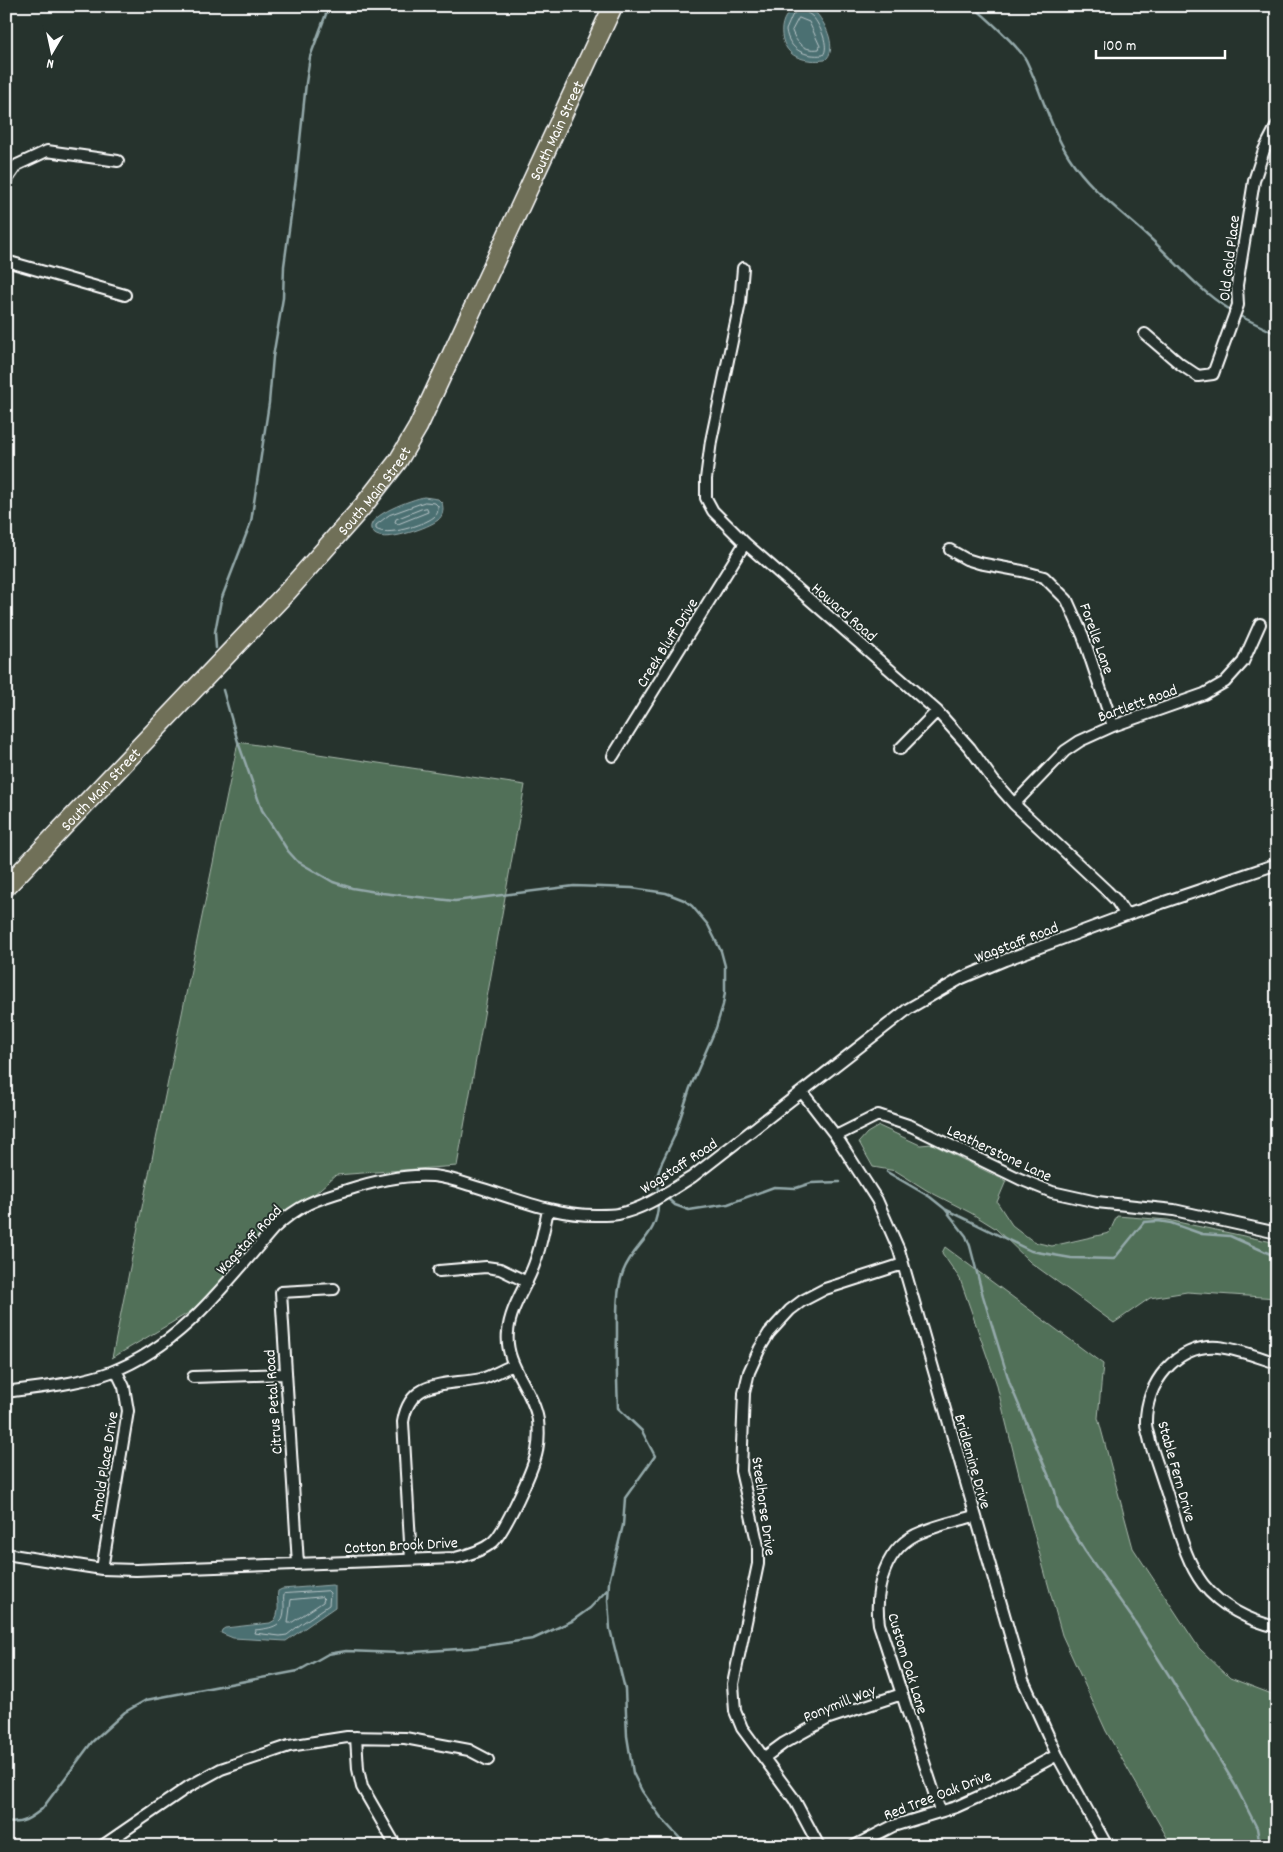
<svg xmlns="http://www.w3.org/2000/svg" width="1283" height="1852" font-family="Dekko,sans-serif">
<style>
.green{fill:#517058;stroke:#a8b8ac}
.water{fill:#4c6f72;stroke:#94a9aa}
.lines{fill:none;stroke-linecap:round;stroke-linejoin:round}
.shore{stroke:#b7c5c7;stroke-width:1}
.stream{stroke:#94a9aa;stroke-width:2.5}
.street-casing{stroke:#fff;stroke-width:14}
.highway-casing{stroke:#fff;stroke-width:21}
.street{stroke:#26332d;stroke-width:10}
.highway{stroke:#706f59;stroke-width:18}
.labels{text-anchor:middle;stroke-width:4;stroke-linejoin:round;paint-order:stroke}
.street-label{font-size:16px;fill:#fff;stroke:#26332d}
</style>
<rect width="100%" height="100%" fill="#26332d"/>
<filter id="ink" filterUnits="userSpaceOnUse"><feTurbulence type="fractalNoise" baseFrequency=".02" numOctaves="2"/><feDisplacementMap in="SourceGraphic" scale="10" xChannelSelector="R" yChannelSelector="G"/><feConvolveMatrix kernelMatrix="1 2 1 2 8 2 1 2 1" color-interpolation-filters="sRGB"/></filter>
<g filter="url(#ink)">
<!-- green -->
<path class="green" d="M 238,742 L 525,785 L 457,1166 L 336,1175 L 264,1238 L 205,1303 L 112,1358 L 140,1217 Z
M 879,1126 L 920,1145 L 932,1144 L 1006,1181 L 997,1202 L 1012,1225 L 1034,1242 L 1052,1246 L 1109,1233 L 1117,1216 L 1168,1220 L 1277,1243 L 1277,1298 L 1187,1292 L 1150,1298 L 1114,1323 L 1030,1262 L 995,1228 L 971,1213 L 928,1191 L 896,1171 L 873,1167 L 859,1142 L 867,1133 Z
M 945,1247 L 1103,1364 L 1098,1418 L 1133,1548 L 1199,1648 L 1230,1678 L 1277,1696 L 1277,1846 L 1172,1846 L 1106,1731 L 1062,1635 L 1030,1519 L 996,1382 L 960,1279 L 942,1253 Z"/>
<!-- water -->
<path class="water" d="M 798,7 C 804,8 812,9 817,14 C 826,24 838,50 825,60 C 815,61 807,61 797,57 C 777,48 776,14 798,7 Z
M 424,497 L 438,499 L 442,503 C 444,509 443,516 438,520 C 428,528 391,540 379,536 C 375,535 372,532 371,529 C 367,515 413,499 424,497 Z
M 332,1585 L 335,1586 L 335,1607 L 286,1641 L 233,1638 L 221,1633 L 222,1630 L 225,1628 L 270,1623 L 275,1620 C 281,1608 276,1602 278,1591 L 282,1589 Z"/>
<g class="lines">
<!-- shore -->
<path class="shore" d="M 798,6 L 800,8 L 792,16 L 786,30 C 789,50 805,57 823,55 C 830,47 820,25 813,17 C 809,13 804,12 800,8 L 802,6
M 799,18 L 809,22 L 820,46 L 819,49 C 804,51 797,44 792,31 Z
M 425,502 L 435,503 L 438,506 C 438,510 438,514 434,517 C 424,525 386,537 376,529 L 376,525 L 389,515 Z
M 427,508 L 428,512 L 398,524 L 395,522 L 396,519 L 421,509 Z
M 328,1591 L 330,1593 L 329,1605 L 301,1624 L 287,1635 L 280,1636 L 254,1633 L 255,1630 C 272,1628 285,1627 284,1606 C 284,1601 283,1598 284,1594 Z
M 322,1597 L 324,1599 L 323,1602 L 291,1623 L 288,1623 L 291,1600 Z"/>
<!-- stream -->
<path class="stream" d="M 972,6 C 983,14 1020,48 1026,60 C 1041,91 1050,127 1069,157 C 1090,190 1122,212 1150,238 C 1176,262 1198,290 1229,309
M 1242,317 L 1277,334
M 216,648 L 215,632 L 221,600 L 251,522 L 269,403 L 273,357 L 283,298 L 284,266 L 296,179 L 306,83 L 310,57 L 329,6
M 223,690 L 238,742 L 262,810 L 288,851 L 297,861 L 333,882 L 352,888 L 382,893 L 455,901 L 574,886 L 632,888 L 666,893 L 684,900 L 692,906 L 708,925 L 721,951 L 725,966 L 725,992 L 723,1005 L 716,1028 L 690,1088 L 674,1137 L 662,1162 L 657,1176 L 658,1194
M 887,1172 L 930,1197 L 945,1209 L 1031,1251 L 1071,1258 L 1114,1259 L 1144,1222 L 1158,1221 L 1171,1223 L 1202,1234 L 1230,1236 L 1277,1257
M 666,1197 L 675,1205 L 689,1210 L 728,1204 L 774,1187 L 796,1188 L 811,1183 L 840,1182
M 658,1202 C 659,1236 634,1243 623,1272 C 616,1292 617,1314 617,1336 C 616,1360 617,1384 618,1408 L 642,1431 L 655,1456 L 625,1498 L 623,1525 L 609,1582 L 608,1600 L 610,1629 L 625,1689 L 627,1736 L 633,1773 L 642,1791 L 662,1819 L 687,1846
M 945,1209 L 966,1236 L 970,1246 L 983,1296 L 1010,1384 L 1055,1491 L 1058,1507 L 1085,1551 L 1133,1619 L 1170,1677 L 1235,1785 L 1257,1828 L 1260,1846
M 6,1822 C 21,1825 31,1818 42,1809 L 92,1742 L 125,1712 L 146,1700 L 298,1671 L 328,1654 L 346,1651 L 400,1653 L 472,1648 L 533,1639 L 572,1621 L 590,1608 L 607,1590"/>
<defs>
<path id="street" d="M 6,181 L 17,165 L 47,151 L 118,161
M 6,261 L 125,295
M 743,268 L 740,303 L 711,441 L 706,479 L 706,498 L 713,511 L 745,543 L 937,711 L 970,748 L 993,780 L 1014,804 L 1107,891 L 1116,900 L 1126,915
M 1145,334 L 1180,364 L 1198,376 L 1213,374 L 1238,305 L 1237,285 L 1254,181 L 1264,150 L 1277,125
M 950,550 L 966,559 L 979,563 L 1022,571 L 1044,577 L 1067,600 L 1083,636 L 1113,726
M 900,749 L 937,711
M 613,756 L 745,543
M 1014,804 L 1065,751 L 1080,741 L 1113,726 L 1204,694 L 1225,682 L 1243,662 L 1260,624
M 802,1092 L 836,1136 L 877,1200 L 899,1250 L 1023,1680 L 1057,1755 L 1107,1846
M 836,1136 L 878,1115 L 911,1126 L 1020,1179 L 1052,1192 L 1097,1202 L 1174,1210 L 1277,1233
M 439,1271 L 486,1267 L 500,1269 L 527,1282
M 1277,1363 C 1258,1357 1238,1349 1218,1347 C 1176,1344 1145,1384 1146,1423 C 1146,1429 1149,1436 1150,1442 C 1156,1461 1163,1480 1169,1500 C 1178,1527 1185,1560 1203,1584 C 1220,1606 1249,1621 1277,1627
M 193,1377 L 286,1374
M 6,1392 C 41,1387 78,1384 111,1372 C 182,1345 226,1283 274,1228 C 299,1205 316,1199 347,1190 C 374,1181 405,1174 433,1176 C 446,1177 458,1181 470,1185 C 513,1197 553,1216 599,1215 C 605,1215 612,1215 618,1214 C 645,1209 669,1191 692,1177 L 908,1009 L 962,978 L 1005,960 L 1126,915 L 1277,864
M 12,1555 L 102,1569 L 136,1570 L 455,1558 C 468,1555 482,1551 493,1542 C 505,1531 534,1468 537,1451 C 539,1441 539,1430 538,1420 C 533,1389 504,1365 508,1332 C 510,1308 526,1287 534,1265 C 541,1247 544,1228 548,1210
M 411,1559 L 403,1422 C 410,1377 448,1386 481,1379 C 492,1376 503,1369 514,1365
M 298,1564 L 281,1292 L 334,1289
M 102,1569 L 128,1411 L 124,1387 L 116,1370
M 356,1737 L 358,1769 L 362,1787 L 396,1846
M 765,1757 L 784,1743 L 829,1718 L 902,1694
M 940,1811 L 879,1624 C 874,1589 885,1546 922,1532 C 938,1525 957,1521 974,1516
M 102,1846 L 188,1787 L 221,1769 L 289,1746 L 347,1737 L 405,1738 L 469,1750 L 488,1760
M 602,1846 L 606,1844
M 819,1846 L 794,1799 L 742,1728 L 735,1711 L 733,1684 L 758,1564 L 758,1546 L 741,1471 L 744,1393 L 749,1372 L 760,1348 L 769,1333 L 790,1310 L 802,1301 L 825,1289 L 903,1264
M 854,1846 L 893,1826 L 956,1807 L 987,1793 L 1057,1755"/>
<g id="highway">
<path id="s1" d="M 6,887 L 287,592 L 363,506 L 398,461 L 418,427 L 613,6"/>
</g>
</defs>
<!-- street casing -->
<use href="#street" class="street-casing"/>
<!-- highway casing -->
<use href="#highway" class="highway-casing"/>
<!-- street -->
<use href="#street" class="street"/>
<!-- highway -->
<use href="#highway" class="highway"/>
</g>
</g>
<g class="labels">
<!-- street labels -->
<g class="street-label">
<text dy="6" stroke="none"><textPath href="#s1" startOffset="946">South Main Street</textPath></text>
<text transform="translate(1228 258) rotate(-83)" y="6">Old Gold Place</text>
<text dy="6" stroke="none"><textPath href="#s1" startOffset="541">South Main Street</textPath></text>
<text transform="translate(845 611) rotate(41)" y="6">Howard Road</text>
<text transform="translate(1098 638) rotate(70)" y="6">Forelle Lane</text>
<text transform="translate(666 642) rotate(-58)" y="6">Creek Bluff Drive</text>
<text transform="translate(1137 702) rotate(-20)" y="6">Bartlett Road</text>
<text dy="6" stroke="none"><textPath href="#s1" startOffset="136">South Main Street</textPath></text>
<text transform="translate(1016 941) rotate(-21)" y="6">Wagstaff Road</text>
<text transform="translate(1000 1152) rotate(25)" y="6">Leatherstone Lane</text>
<text transform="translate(678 1165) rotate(-33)" y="6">Wagstaff Road</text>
<text transform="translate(248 1239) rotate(-47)" y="6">Wagstaff Road</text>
<text transform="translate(272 1402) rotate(-94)" y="6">Citrus Petal Road</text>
<text transform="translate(974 1461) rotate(74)" y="6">Bridlemine Drive</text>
<text transform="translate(103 1466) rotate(-81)" y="6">Arnold Place Drive</text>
<text transform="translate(1178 1471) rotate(74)" y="6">Stable Fern Drive</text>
<text transform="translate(765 1506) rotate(82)" y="6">Steelhorse Drive</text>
<text transform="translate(401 1544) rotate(-3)" y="6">Cotton Brook Drive</text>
<text transform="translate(909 1663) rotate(73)" y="6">Custom Oak Lane</text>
<text transform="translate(839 1702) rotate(-22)" y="6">Ponymill Way</text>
<text transform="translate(937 1794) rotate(-21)" y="6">Red Tree Oak Drive</text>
</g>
</g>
<!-- margin -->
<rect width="1283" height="1852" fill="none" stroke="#26332d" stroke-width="25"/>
<rect x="12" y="12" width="1258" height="1827" fill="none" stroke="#fff" stroke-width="2" filter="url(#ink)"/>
<!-- north arrow -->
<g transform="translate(52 52) rotate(189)" stroke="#26332d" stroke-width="4" paint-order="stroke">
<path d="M0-4L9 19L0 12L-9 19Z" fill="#ffffff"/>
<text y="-8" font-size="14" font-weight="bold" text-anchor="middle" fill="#ffffff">N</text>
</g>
<!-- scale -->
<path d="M1096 50v8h129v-8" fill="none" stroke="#ffffff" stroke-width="2.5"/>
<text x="1103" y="50" font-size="15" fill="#ffffff" stroke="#26332d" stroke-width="4" paint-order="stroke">100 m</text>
</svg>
